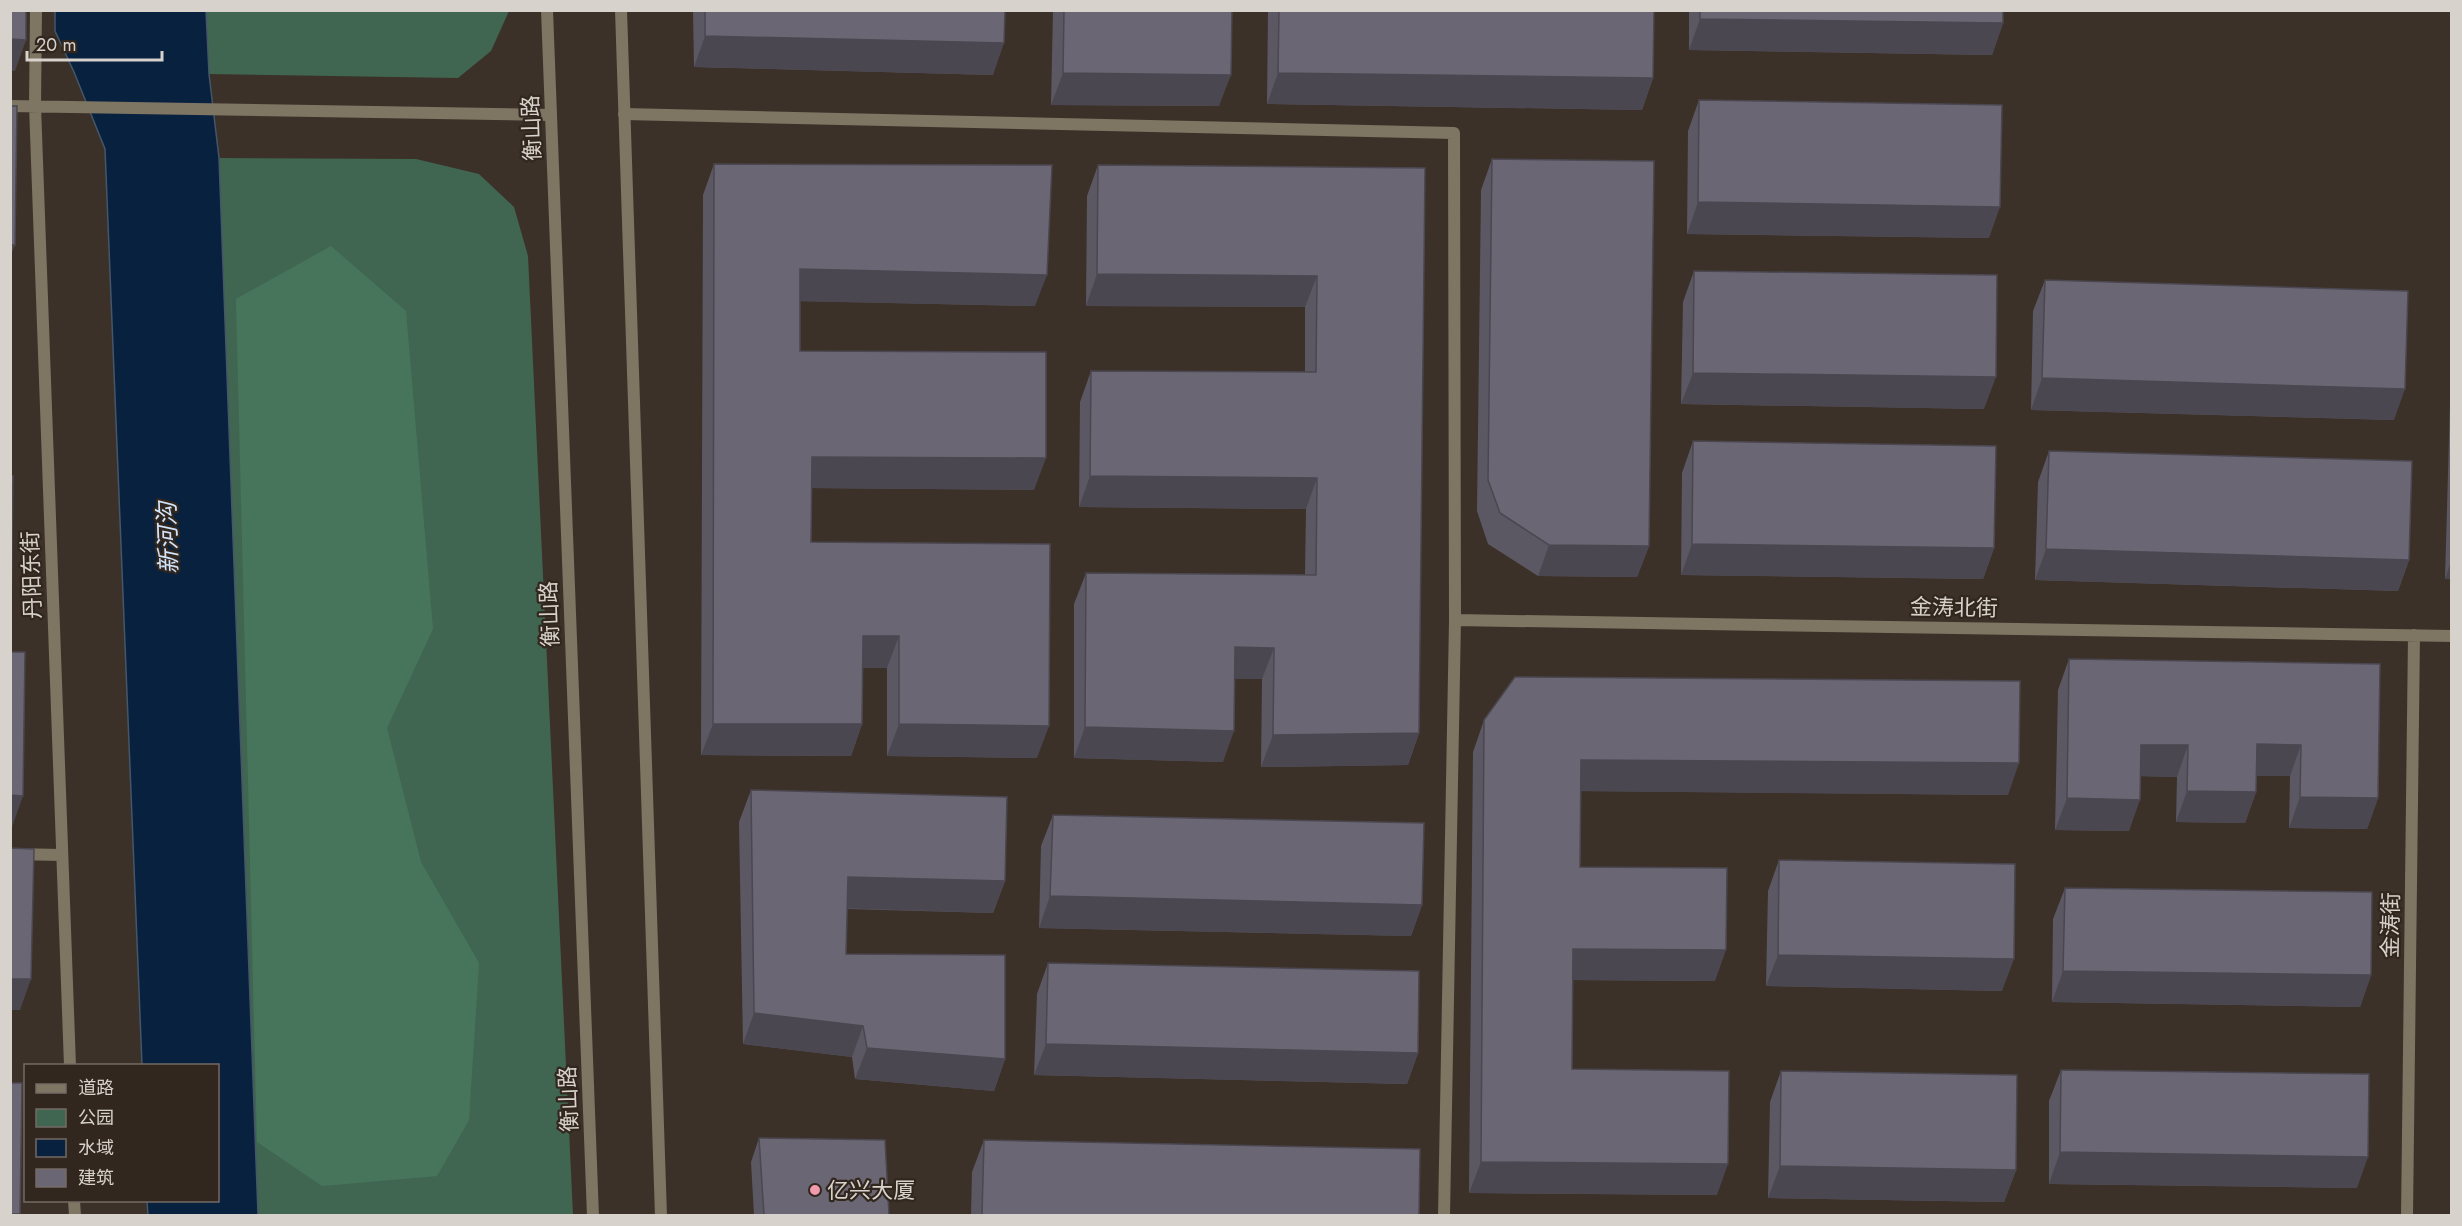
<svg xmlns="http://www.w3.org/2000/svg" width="2462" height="1226" font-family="Jost,'Noto Sans SC',sans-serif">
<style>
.green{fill:#406652}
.forest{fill:#47755c}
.water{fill:#07213f;stroke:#465669;stroke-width:1.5}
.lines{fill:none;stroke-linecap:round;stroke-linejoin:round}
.minor{stroke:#7e7563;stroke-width:12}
.tertiary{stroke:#7e7563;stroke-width:12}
.wall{fill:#5c5863}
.shaded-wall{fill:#4b4750}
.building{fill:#6b6673;stroke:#4b4750;stroke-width:1.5}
.poi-dot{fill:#f29aad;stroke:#31271e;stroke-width:2}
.labels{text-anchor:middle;stroke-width:4.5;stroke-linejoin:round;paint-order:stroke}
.street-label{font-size:22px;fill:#d8d2cc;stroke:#31271e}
.poi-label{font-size:22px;fill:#d8d2cc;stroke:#31271e;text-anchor:start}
.water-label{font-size:24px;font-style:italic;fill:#d1e4fb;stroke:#31271e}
</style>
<rect width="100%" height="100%" fill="#3b3128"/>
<!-- green -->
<path class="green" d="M 206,11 L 509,11 L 491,51 L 458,78 L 209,74 Z
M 219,158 L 416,159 L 479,174 L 514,207 L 528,256 L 573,1215 L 258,1215 Z"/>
<!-- forest -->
<path class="forest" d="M 331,246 L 406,311 L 433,629 L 387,728 L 421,862 L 479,963 L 469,1120 L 437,1176 L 322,1186 L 257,1142 L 236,299 Z"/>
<!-- water -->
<path class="water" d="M 55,11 L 206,11 L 209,74 L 219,158 L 258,1215 L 148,1215 L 147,1201 L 218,1200 L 218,1066 L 142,1065 L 105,149 L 74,72 L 55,31 Z"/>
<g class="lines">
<!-- minor -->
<path class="minor" d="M 36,10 L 35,106 L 70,1066
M 10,106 L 551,115
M 624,114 L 1454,133 L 1455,620 L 1444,1216
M 1455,620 L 2452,636
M 10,854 L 62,855
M 74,1200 L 75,1216
M 2407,1216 L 2414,635"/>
<!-- tertiary -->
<path class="tertiary" d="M 547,10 L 593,1216
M 621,10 L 661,1216"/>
</g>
<!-- wall -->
<path class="wall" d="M 693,10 L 1005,10 L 993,75 L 694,67 Z
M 1053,10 L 1232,10 L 1219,106 L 1051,105 Z
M 1268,10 L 1654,10 L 1653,78 L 1642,110 L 1267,104 Z
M 1689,10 L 2003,10 L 2003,23 L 1992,55 L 1689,50 Z
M 1699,100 L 1989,238 L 1687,234 L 1688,131 Z
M 1492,159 L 1649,546 L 1637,577 L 1538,576 L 1488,544 L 1477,511 L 1481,190 Z
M 714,164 L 1035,306 L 800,301 L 800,351 L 1034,490 L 811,488 L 811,542 L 1037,758 L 887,756 L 887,668 L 863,668 L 862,724 L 851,756 L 701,755 L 703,195 Z
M 1098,165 L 1425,168 L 1419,733 L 1408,765 L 1261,767 L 1262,679 L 1235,679 L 1223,762 L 1074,758 L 1074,604 L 1086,573 L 1305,575 L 1306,509 L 1079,507 L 1080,402 L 1091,371 L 1305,372 L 1305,307 L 1086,306 L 1087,196 Z
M 1694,271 L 1984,409 L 1681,404 L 1683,302 Z
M 2045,280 L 2394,420 L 2031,410 L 2033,311 Z
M 2451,398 L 2451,579 L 2445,579 L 2450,403 Z
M 1693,441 L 1994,548 L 1983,579 L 1681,575 L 1682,473 Z
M 2049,451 L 2409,560 L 2398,591 L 2035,580 L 2038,482 Z
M 2069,659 L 2380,664 L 2378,798 L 2367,829 L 2289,828 L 2290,776 L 2256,776 L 2256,792 L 2245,823 L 2176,822 L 2177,777 L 2141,776 L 2129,831 L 2055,830 L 2058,690 Z
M 1484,720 L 2008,795 L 1581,791 L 1580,867 L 1715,981 L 1573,980 L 1572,1069 L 1717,1195 L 1469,1193 L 1473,752 Z
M 751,790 L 1005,881 L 993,913 L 847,909 L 846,954 L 1005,1059 L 994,1091 L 855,1079 L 852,1057 L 743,1044 L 739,822 Z
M 1053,815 L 1422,905 L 1411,936 L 1039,928 L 1041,846 Z
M 1779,860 L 2002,991 L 1766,986 L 1768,891 Z
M 2065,888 L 2371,975 L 2360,1007 L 2052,1002 L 2053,919 Z
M 1048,963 L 1418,1053 L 1407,1084 L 1034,1075 L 1037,994 Z
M 2061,1070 L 2357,1188 L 2049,1184 L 2049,1101 Z
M 1781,1071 L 2016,1170 L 2004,1202 L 1768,1198 L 1770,1102 Z
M 759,1138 L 889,1215 L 754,1215 L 751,1162 Z
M 984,1140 L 1419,1215 L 971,1215 L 972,1172 Z"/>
<!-- shaded-wall -->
<path class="shaded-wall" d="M 1700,19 L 2003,23 L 1992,55 L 1689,50 Z
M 705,36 L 1004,43 L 993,75 L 694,67 Z
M 10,39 L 26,40 L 15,71 L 10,71 Z
M 1063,73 L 1231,75 L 1219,106 L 1051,105 Z
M 1278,73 L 1653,78 L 1642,110 L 1267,104 Z
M 1698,202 L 2000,207 L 1989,238 L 1687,234 Z
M 10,245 L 15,245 L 10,257 Z
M 800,269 L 1047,275 L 1035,306 L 789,301 Z
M 1097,274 L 1317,276 L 1305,307 L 1086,306 Z
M 1693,373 L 1996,377 L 1984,409 L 1681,404 Z
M 2042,378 L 2405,389 L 2394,420 L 2031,410 Z
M 812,457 L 1046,458 L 1034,490 L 800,488 Z
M 1090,476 L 1317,478 L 1306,509 L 1079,507 Z
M 1692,544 L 1994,548 L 1983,579 L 1681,575 Z
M 1549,545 L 1649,546 L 1637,577 L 1538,576 Z
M 2046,549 L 2409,560 L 2398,591 L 2035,580 Z
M 2451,561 L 2451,579 L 2445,579 Z
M 863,636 L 899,636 L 887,668 L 852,668 Z
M 1235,647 L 1274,648 L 1262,679 L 1224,679 Z
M 713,724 L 862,724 L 851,756 L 701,755 Z
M 899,724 L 1049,726 L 1037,758 L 887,756 Z
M 1085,727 L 1234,731 L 1223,762 L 1074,758 Z
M 1419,733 L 1408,765 L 1261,767 L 1273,735 Z
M 2257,744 L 2301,745 L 2290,776 L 2246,776 Z
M 2141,745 L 2188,745 L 2177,777 L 2130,776 Z
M 1581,760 L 2019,763 L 2008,795 L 1569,791 Z
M 2187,791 L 2256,792 L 2245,823 L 2176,822 Z
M 10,795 L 23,796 L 12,827 L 10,827 Z
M 2300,797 L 2378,798 L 2367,829 L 2289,828 Z
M 2067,798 L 2140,800 L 2129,831 L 2055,830 Z
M 848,877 L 1005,881 L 993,913 L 836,908 Z
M 1050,896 L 1422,905 L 1411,936 L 1039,928 Z
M 1573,949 L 1726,950 L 1715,981 L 1562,980 Z
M 1778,955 L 2014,959 L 2002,991 L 1766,986 Z
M 2063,971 L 2371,975 L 2360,1007 L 2052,1002 Z
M 10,979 L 31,979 L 20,1010 L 10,1010 Z
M 754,1013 L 863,1026 L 852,1057 L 743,1044 Z
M 1046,1044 L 1418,1053 L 1407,1084 L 1034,1075 Z
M 867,1048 L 1005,1059 L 994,1091 L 855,1079 Z
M 2060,1152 L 2368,1157 L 2357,1188 L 2049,1184 Z
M 1481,1162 L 1728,1164 L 1717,1195 L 1469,1193 Z
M 1780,1166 L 2016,1170 L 2004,1202 L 1768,1198 Z
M 10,1214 L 20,1214 L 19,1215 L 10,1215 Z"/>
<!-- building -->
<path class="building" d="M 10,10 L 26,10 L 26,40 L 10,39 Z
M 705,10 L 1005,10 L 1004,43 L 705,36 Z
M 1064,10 L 1232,10 L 1231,75 L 1063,73 Z
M 1279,10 L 1654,10 L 1653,78 L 1278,73 Z
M 1700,10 L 2003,10 L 2003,23 L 1700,19 Z
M 1699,100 L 2002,105 L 2000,207 L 1698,202 Z
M 10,106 L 17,106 L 15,245 L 10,245 Z
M 1492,159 L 1654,161 L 1649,546 L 1549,545 L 1500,513 L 1488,480 Z
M 714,164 L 1052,165 L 1047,275 L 800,269 L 800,351 L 1046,352 L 1046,458 L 812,457 L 811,542 L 1050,544 L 1049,726 L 899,724 L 899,636 L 863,636 L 862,724 L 713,724 Z
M 1098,165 L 1425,168 L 1419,733 L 1273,735 L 1274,648 L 1235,647 L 1234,731 L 1085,727 L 1086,573 L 1316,575 L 1317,478 L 1090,476 L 1091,371 L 1316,372 L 1317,276 L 1097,274 Z
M 1694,271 L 1997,275 L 1996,377 L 1693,373 Z
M 2045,280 L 2408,291 L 2405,389 L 2042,378 Z
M 1693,441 L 1996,446 L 1994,548 L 1692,544 Z
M 2049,451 L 2412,461 L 2409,560 L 2046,549 Z
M 10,475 L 13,476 L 11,619 L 10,619 Z
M 10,652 L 25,652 L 23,796 L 10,795 Z
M 2069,659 L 2380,664 L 2378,798 L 2300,797 L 2301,745 L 2257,744 L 2256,792 L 2187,791 L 2188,745 L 2141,745 L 2140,800 L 2067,798 Z
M 1515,677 L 2020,681 L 2019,763 L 1581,760 L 1580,867 L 1727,868 L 1726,950 L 1573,949 L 1572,1069 L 1729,1071 L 1728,1164 L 1481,1162 L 1484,720 Z
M 751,790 L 1007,797 L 1005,881 L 848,877 L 846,954 L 1005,955 L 1005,1059 L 867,1048 L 863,1026 L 754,1013 Z
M 1053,815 L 1424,823 L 1422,905 L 1050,896 Z
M 10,848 L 34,849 L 31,979 L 10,979 Z
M 1779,860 L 2015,864 L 2014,959 L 1778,955 Z
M 2065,888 L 2372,892 L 2371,975 L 2063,971 Z
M 1048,963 L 1419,971 L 1418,1053 L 1046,1044 Z
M 2061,1070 L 2369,1074 L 2368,1157 L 2060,1152 Z
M 1781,1071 L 2017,1075 L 2016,1170 L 1780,1166 Z
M 10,1083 L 22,1083 L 20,1214 L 10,1214 Z
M 759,1138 L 885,1140 L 889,1215 L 764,1215 Z
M 984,1140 L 1420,1149 L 1419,1215 L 982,1215 Z"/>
<!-- markers -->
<circle class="poi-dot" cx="815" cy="1190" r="6"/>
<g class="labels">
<!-- street labels -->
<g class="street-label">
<text transform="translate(531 128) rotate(-92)" y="8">衡山路</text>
<text transform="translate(31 575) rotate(-92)" y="8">丹阳东街</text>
<text transform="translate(1954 607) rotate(1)" y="8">金涛北街</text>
<text transform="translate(549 614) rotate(-92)" y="8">衡山路</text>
<text transform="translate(2390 925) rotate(-89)" y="8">金涛街</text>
<text transform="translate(568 1099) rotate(-92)" y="8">衡山路</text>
</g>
<!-- poi labels -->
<g class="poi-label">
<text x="827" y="1198">亿兴大厦</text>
</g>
<!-- water labels -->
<g class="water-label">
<text transform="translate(168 538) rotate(-92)" y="8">新河沟</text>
</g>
</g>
<!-- border -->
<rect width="2462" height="1226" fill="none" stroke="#d8d2cc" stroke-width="24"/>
<!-- legend -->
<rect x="24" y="1064" width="195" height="138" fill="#31271e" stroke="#746b64" stroke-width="1.5"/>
<rect x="36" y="1084" width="30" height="9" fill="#7e7563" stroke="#746b64" stroke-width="1.5"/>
<text x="78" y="1094" font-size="18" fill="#d8d2cc">道路</text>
<rect x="36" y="1109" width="30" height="18" fill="#406652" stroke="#746b64" stroke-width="1.5"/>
<text x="78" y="1124" font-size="18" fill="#d8d2cc">公园</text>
<rect x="36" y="1139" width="30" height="18" fill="#07213f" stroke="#746b64" stroke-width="1.5"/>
<text x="78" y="1154" font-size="18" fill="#d8d2cc">水域</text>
<rect x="36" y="1169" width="30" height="18" fill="#6b6673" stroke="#746b64" stroke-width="1.5"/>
<text x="78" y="1184" font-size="18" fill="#d8d2cc">建筑</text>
<!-- scale -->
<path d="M27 51v9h135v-9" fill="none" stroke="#d8d2cc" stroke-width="3"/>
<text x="36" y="51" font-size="18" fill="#d8d2cc" stroke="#31271e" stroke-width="4.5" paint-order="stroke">20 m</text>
</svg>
